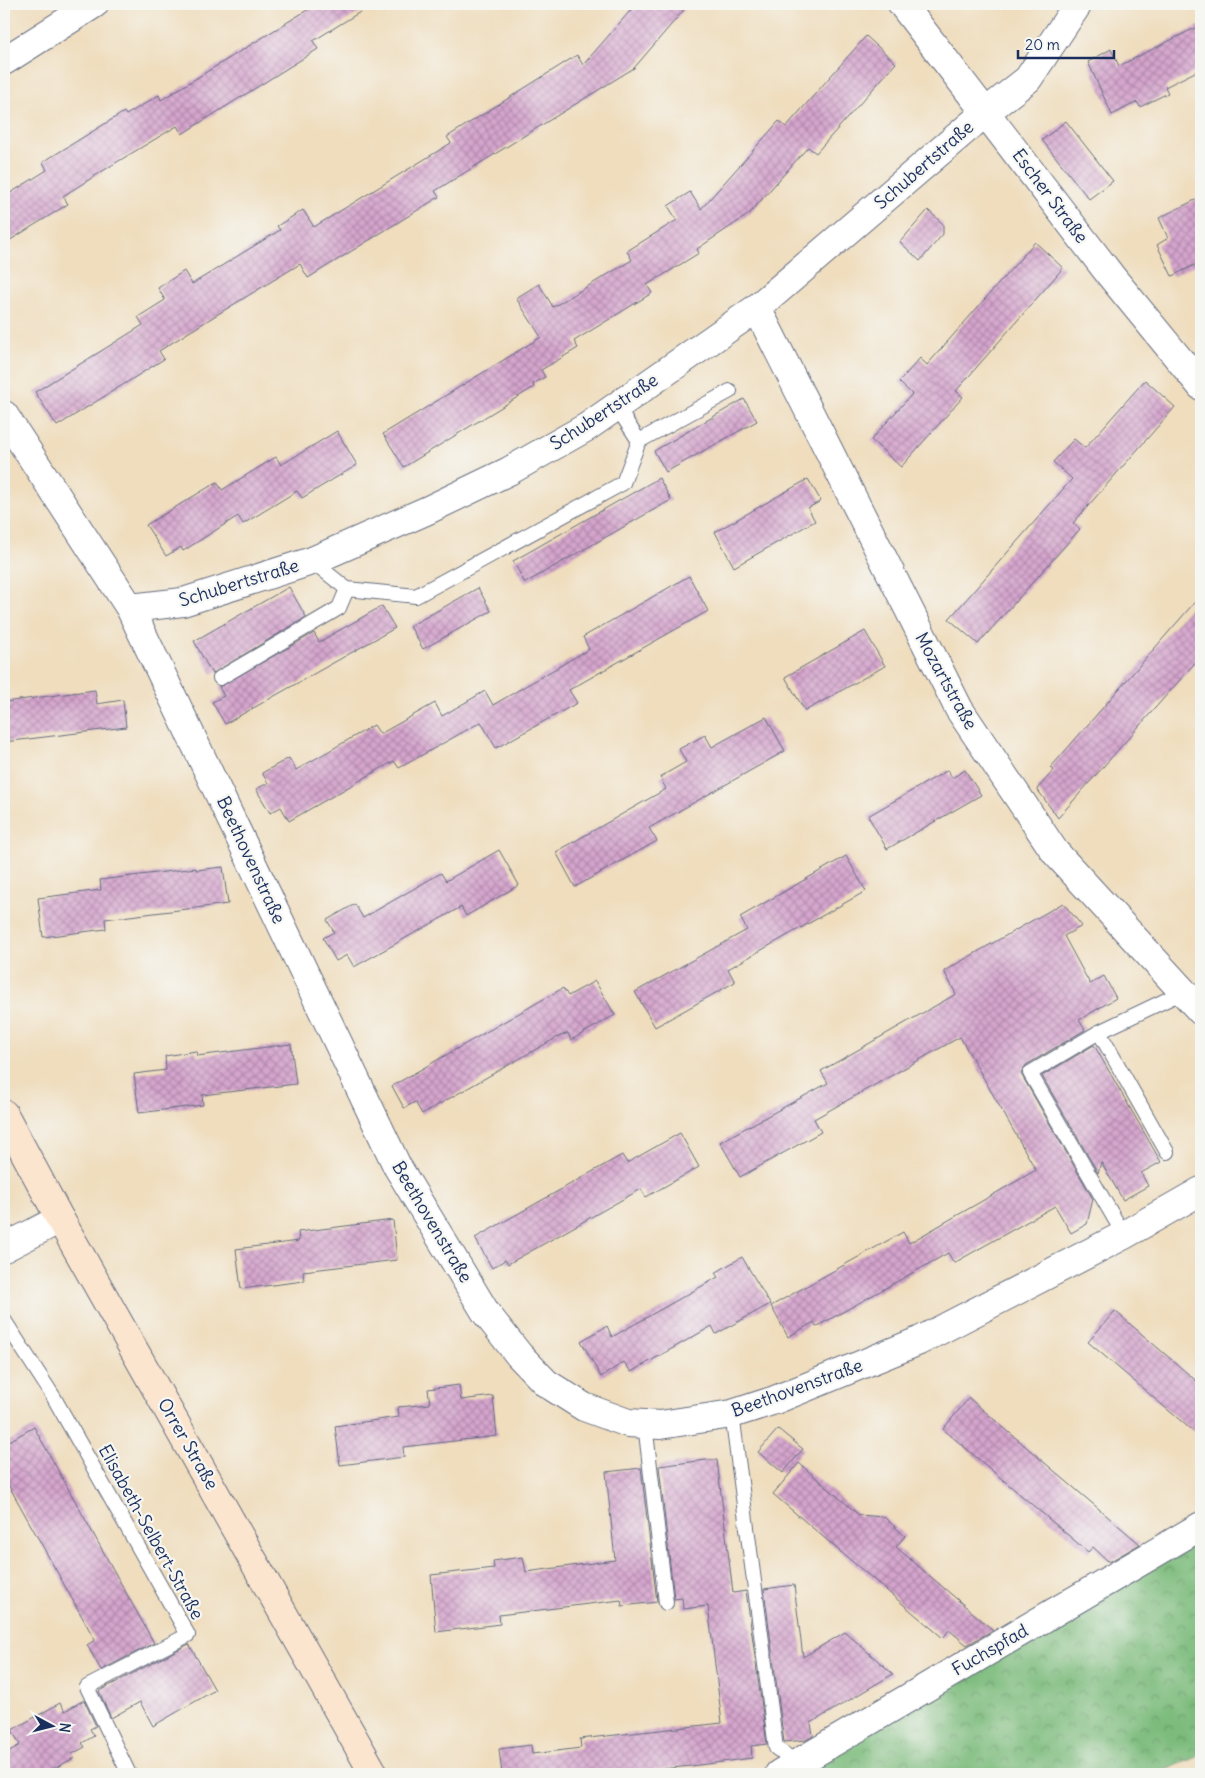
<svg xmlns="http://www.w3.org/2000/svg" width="1205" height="1778" font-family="Delius,sans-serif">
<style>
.forest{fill:url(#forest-crowns);stroke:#4c756c}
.building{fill:url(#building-cross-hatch)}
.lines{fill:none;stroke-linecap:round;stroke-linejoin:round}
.lane-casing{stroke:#656c7f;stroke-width:16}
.street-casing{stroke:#656c7f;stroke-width:30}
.secondary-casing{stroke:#656c7f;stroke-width:30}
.lane{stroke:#fff;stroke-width:14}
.street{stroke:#fff;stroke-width:28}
.secondary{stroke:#fbe5cf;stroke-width:28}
.labels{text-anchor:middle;stroke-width:4.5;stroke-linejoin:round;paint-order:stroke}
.street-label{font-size:18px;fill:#1b2f5e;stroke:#f6f6f2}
</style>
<defs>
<pattern id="forest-crowns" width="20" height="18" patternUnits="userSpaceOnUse" patternTransform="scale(1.25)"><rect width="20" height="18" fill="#7cbb7b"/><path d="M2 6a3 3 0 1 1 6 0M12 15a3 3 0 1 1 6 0" fill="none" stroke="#659868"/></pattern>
<pattern id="building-cross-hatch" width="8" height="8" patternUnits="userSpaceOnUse" patternTransform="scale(1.25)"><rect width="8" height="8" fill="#d6a5cd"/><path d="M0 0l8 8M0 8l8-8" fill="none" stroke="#ad87aa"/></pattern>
</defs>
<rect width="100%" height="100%" fill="#f6f6f2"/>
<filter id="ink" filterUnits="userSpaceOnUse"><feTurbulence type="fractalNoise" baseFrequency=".02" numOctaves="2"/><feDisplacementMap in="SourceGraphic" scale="10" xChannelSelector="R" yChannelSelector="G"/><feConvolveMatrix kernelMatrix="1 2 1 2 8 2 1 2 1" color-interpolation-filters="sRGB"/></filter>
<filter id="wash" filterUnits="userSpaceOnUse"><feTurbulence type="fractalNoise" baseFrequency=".0096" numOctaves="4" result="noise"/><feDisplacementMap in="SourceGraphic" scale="20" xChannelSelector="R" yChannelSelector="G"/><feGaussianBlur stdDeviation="1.12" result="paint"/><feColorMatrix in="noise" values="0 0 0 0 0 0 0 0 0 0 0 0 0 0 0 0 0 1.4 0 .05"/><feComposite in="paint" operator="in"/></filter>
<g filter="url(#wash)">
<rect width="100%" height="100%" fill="#efddbd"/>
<!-- forest -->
<path class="forest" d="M 1201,1539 L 1201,1755 L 1156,1774 L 799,1774 Z"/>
<g id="blocks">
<!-- building -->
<path class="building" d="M 317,4 L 373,4 L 313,41 L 318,49 L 182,134 L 177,126 L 117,162 L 63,196 L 68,204 L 4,244 L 4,197 L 47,170 L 43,162 L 124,112 L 126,115 L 159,95 L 161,100 Z
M 636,4 L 689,4 L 634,68 L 435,191 L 439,197 L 308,278 L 300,264 L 213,317 L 159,351 L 164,359 L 57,426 L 35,392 L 143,325 L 138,317 L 165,300 L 158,288 L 184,271 L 192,284 L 280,230 L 277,226 L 303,210 L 314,227 L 451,143 L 447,137 L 577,55 L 583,65 Z
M 1201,25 L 1201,69 L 1165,87 L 1168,93 L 1140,107 L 1137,102 L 1112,115 L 1088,62 L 1111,49 L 1119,66 Z
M 866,36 L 896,63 L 816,153 L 808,147 L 749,214 L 697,249 L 699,253 L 647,285 L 652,293 L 574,341 L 578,348 L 541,370 L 545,377 L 533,384 L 534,387 L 404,467 L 383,434 L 541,337 L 516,298 L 539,284 L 553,307 L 632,260 L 627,251 L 677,220 L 668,206 L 690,192 L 701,209 L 779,121 L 786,127 Z
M 1066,121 L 1113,181 L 1089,199 L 1042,140 Z
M 1201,197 L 1201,262 L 1172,276 L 1157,245 L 1168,238 L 1159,218 Z
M 928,210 L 943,224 L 943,234 L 920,261 L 900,242 Z
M 1035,242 L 1063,268 L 956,391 L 963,397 L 901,467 L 871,440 L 912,394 L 899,382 L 920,358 L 927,365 Z
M 1145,380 L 1175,407 L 1073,523 L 1080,529 L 978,644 L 949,619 L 1072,479 L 1053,462 L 1074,439 L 1085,448 Z
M 744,399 L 757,421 L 666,472 L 654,451 Z
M 337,431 L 357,465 L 302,498 L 297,491 L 243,524 L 238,516 L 183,551 L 181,547 L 166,556 L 146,525 L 217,482 L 222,490 L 276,457 L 281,465 Z
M 659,478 L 671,500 L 525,583 L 513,561 Z
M 808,479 L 821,501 L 808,508 L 815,521 L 734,567 L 715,532 Z
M 689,576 L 708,611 L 569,690 L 577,703 L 496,748 L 481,722 L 399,768 L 394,761 L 289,821 L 281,807 L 270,813 L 256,789 L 268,783 L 262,773 L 289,758 L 296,770 L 374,725 L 380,734 L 435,703 L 442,716 L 485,691 L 493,705 L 589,649 L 583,637 Z
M 289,587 L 306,617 L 212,674 L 194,641 Z
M 478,588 L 491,611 L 423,649 L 410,626 Z
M 1201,595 L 1201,656 L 1058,818 L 1037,789 L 1054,770 L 1051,767 Z
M 382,606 L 395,628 L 225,724 L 212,702 L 224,696 L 219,687 L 314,633 L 319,642 Z
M 865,631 L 885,666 L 805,711 L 785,677 Z
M 95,690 L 97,704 L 123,700 L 126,727 L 4,742 L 4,702 Z
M 766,717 L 785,751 L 649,828 L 657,841 L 575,887 L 556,852 L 666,789 L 660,777 L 686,762 L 679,749 L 705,735 L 712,747 Z
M 948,770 L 952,778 L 965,770 L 981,795 L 887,849 L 868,816 Z
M 499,850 L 519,885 L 466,916 L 461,907 L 354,967 L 347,955 L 336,961 L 323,938 L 334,932 L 327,920 L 355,904 L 363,918 L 441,873 L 446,881 Z
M 846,856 L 866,891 L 728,969 L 735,982 L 655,1027 L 635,992 L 747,930 L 740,917 Z
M 223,867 L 228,904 L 105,919 L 106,929 L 43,937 L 38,898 L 101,890 L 100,880 L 196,868 L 196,870 Z
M 1063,903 L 1082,926 L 1064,936 L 1090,984 L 1104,976 L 1116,998 L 1079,1020 L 1085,1030 L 1026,1065 L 1021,1074 L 1093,1199 L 1087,1224 L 1071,1233 L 1055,1206 L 954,1263 L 948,1253 L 816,1327 L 814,1322 L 788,1337 L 771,1306 L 903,1232 L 909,1243 L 1036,1170 L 960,1037 L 814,1119 L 821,1132 L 740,1177 L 720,1142 L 828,1083 L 821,1071 L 956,994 L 944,971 Z
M 595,981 L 615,1015 L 571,1040 L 568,1033 L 556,1038 L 422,1114 L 415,1102 L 404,1108 L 392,1086 L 563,988 L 568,996 Z
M 291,1044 L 296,1084 L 202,1095 L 203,1105 L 139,1113 L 134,1074 L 166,1070 L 165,1056 L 196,1051 L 197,1056 Z
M 1094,1045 L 1161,1162 L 1141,1173 L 1148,1186 L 1123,1200 L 1101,1162 L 1098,1173 L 1042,1076 Z
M 680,1133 L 699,1167 L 646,1197 L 641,1189 L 508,1264 L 505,1260 L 492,1268 L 475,1238 L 622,1155 L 627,1163 Z
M 393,1220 L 397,1260 L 303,1271 L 304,1281 L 241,1289 L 236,1249 L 299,1241 L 298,1232 Z
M 742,1257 L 770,1304 L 716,1334 L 712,1326 L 631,1372 L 624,1362 L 601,1377 L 581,1341 L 607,1326 L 612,1337 L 718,1277 L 715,1273 Z
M 1115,1311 L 1201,1385 L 1201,1438 L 1088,1342 Z
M 459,1385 L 461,1400 L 493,1396 L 497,1436 L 403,1447 L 404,1457 L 340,1465 L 335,1426 L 399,1417 L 398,1407 L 430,1404 L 428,1389 Z
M 969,1398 L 1066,1481 L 1140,1544 L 1109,1562 L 1093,1547 L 1088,1552 L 943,1429 Z
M 34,1427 L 154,1643 L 101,1670 L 87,1645 L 95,1640 L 4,1477 L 4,1444 Z
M 778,1429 L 803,1449 L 783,1473 L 758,1452 Z
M 706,1460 L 717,1460 L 733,1593 L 746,1591 L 767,1744 L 751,1746 L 752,1758 L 699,1765 L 619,1774 L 502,1774 L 499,1749 L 531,1745 L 532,1754 L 581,1748 L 580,1739 L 722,1723 L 708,1606 L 683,1609 L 682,1598 L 674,1599 L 659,1466 Z
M 799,1463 L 859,1515 L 884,1517 L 905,1536 L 896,1547 L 993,1630 L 967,1645 L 949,1630 L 943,1638 L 835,1547 L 773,1494 Z
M 641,1468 L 657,1602 L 622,1606 L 621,1600 L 499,1615 L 500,1624 L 436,1632 L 431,1575 L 494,1568 L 493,1561 L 523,1557 L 526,1572 L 615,1560 L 606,1472 Z
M 794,1585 L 803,1657 L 845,1632 L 893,1674 L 811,1723 L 813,1736 L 806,1740 L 784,1742 L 764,1589 Z
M 189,1644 L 215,1690 L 153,1726 L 140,1702 L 111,1718 L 99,1691 Z
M 84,1700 L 96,1726 L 90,1729 L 94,1736 L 82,1743 L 85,1747 L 72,1754 L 74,1758 L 44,1774 L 4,1774 L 4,1754 L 20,1745 L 12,1730 L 60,1703 L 65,1711 Z"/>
</g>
</g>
<g filter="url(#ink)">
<use href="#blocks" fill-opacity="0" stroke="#656c7f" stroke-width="1"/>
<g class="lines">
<defs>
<path id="lane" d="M 639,441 L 730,391
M 312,561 L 347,589 L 416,596 L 623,483 L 639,441 L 616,406
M 220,678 L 339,608 L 347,589
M 1099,1032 L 1167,1152
M 1124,1235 L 1030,1073 L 1099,1032 L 1183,992
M 4,1320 L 53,1396 L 188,1635 L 87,1687 L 129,1774
M 732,1414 L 776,1748 L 797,1763
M 645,1424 L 666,1603"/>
<path id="street" d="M 902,4 L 1111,276 L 1201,386
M 4,61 L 94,4
M 757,308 L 959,709 L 1055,852 L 1201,1011
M 4,415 L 130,608 L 397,1166 L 486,1313 L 519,1355 L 546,1383 L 584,1407 L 628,1423 L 660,1425 L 732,1414 L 775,1400 L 919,1341 L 1124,1235 L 1201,1191
M 130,608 L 183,602 L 312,561 L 428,510 L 509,471 L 587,427 L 757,308 L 986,112 L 1028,79 L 1078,4
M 4,1248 L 60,1219
M 779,1774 L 1201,1526"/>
<path id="secondary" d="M 4,1114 L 60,1219 L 374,1774"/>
</defs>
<!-- lane casing -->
<use href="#lane" class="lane-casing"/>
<!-- street casing -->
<use href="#street" class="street-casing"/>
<!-- secondary casing -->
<use href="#secondary" class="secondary-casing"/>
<!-- lane -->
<use href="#lane" class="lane"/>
<!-- street -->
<use href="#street" class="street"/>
<!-- secondary -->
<use href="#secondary" class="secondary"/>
</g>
</g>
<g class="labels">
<!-- street labels -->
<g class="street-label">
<text transform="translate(924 165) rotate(-41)" y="6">Schubertstraße</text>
<text transform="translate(1050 196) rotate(53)" y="6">Escher Straße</text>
<text transform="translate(604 412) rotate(-33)" y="6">Schubertstraße</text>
<text transform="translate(239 583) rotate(-17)" y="6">Schubertstraße</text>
<text transform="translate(946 681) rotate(61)" y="6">Mozartstraße</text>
<text transform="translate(251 860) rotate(65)" y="6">Beethovenstraße</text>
<text transform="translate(432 1222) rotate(59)" y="6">Beethovenstraße</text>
<text transform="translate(797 1388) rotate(-20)" y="6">Beethovenstraße</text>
<text transform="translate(188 1444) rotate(60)" y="6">Orrer Straße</text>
<text transform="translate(151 1532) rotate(61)" y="6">Elisabeth-Selbert-Straße</text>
<text transform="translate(990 1650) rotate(-30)" y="6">Fuchspfad</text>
</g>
</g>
<!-- margin -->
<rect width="1205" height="1778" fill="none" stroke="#f6f6f2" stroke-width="20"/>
<!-- north arrow -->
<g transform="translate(52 1726) rotate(97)" stroke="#f6f6f2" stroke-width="4" paint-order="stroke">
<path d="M0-4L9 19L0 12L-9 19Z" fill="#1b2f5e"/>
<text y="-8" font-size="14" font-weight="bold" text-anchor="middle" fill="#1b2f5e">N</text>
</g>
<!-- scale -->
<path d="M1018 50v8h96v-8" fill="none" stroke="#1b2f5e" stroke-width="2.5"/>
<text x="1025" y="50" font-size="15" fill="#1b2f5e" stroke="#f6f6f2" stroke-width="4" paint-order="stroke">20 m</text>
</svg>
